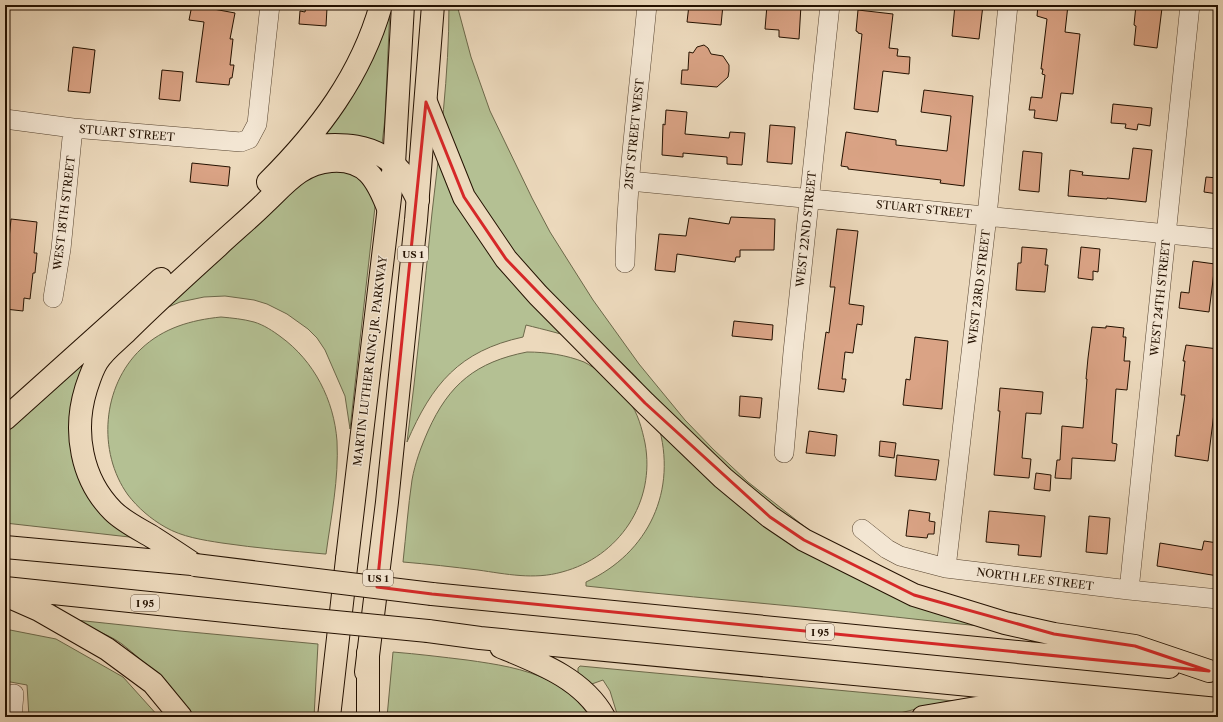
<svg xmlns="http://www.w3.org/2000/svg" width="1223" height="722" font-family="'Libre Caslon Text',serif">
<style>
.green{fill:#b4c093;stroke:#6c684a}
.building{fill:#daa385;stroke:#241100}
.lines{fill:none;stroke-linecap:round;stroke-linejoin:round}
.minor-casing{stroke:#56432f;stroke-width:20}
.trunk-casing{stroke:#241100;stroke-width:24}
.motorway-casing{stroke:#241100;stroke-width:24}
.minor{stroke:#f3e6d3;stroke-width:19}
.trunk{stroke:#ecd9bc;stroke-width:22}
.motorway{stroke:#ecd9bc;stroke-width:22}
.motorway-bridge-casing{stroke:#241100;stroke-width:24;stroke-linecap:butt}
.motorway-bridge{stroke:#ecd9bc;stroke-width:22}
.marked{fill:none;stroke:#d62828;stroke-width:3;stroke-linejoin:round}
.labels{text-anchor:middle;stroke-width:3;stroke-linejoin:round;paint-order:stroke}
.shield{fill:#f3e6d3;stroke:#62513f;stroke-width:1}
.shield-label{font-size:10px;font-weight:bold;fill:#241100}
.street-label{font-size:11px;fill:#241100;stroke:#f3e6d3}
</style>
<rect width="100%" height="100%" fill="#ecd9bc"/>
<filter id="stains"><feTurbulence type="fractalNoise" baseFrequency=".005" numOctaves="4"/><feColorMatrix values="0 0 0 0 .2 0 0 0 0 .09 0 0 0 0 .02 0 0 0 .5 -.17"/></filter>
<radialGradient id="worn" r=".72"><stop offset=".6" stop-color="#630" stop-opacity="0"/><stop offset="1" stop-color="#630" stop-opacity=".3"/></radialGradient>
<!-- green -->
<path class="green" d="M 449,5 L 457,5 L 471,57 L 490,111 L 532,198 L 550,232 L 593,300 L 639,364 L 685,420 L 713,449 L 748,482 L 819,538 L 990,627 C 927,621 864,613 801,607 C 729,600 658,594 586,586 L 586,582 C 649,553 678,490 658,424 C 656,415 654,405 650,397 C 645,387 637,377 628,369 C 602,342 561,334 526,325 L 523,337 C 459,351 432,384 407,442 C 417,366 424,290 432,213 C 440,144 449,75 449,5 Z
M 390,8 L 385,118 L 350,429 L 345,396 L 325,350 L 317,338 L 308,329 L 287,314 L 267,304 L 254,300 L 225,296 L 204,297 L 180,302 L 150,315 L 97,377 L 87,434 L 104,494 L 156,540 L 5,523 L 5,431 L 264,199 Z
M 221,317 C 232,318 243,319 254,322 C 264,325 273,331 281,337 C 314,361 334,400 337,441 C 339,479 331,517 326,554 L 325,554 C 291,551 256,548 222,543 C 203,540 182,537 165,527 C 151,519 138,508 128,495 C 97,452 102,386 141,349 C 163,328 191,320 221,317 Z
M 527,352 C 547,352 566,355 584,362 C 596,368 605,377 614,386 C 619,391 625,396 629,401 C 638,413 642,429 645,443 C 656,502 619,557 562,572 C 534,580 506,574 478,570 C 453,567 428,564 403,562 C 406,535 408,507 412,480 C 415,463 421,447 428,431 C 449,384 476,362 527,352 Z
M 66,619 L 180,631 L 318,644 L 314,717 L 193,717 C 173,692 148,664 122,644 C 107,633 84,626 66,619 Z
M 5,629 L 56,639 L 123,677 L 159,717 L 29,717 L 27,685 L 5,681 Z
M 393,652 C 418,654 442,657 467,660 C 495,664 524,668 550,681 C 566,689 580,702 590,717 L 387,717 Z
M 580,666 L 954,701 L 920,708 L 884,717 L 618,717 L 610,691 L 603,680 L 589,685 L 578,674 L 578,668 Z"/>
<!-- building -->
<path class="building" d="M 192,5 L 235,13 L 230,39 L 233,39 L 230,65 L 234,65 L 232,78 L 230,78 L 229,85 L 196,82 L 204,22 L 189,20 Z
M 306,5 L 322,5 L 321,8 L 327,8 L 326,26 L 299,24 L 300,11 L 305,12 Z
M 689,5 L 723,5 L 721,25 L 687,22 Z
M 767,5 L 801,5 L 799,39 L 779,37 L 779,30 L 765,29 Z
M 955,5 L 983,5 L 979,39 L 952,36 Z
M 1038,5 L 1068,5 L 1065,32 L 1080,34 L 1073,94 L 1061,93 L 1057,121 L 1034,118 L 1035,110 L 1029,110 L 1031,97 L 1042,98 L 1045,75 L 1042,74 L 1043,69 L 1041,69 L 1047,19 L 1037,16 Z
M 1136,5 L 1162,8 L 1157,48 L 1134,45 L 1136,26 L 1134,25 Z
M 858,10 L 893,14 L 889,48 L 898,49 L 897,56 L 910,57 L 909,74 L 883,71 L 878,112 L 854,109 L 862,34 L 858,33 L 858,32 L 856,31 Z
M 704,45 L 708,48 L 711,54 L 723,56 L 729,65 L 729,71 L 728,77 L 717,87 L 681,84 L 682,70 L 688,70 L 689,52 L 693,53 L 697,47 Z
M 73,47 L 95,50 L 90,93 L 68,91 Z
M 162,70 L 183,72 L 180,101 L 159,99 Z
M 924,90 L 973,96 L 964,186 L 940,183 L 941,180 L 848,169 L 848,167 L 841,166 L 846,132 L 896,140 L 896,145 L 947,151 L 951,116 L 921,112 Z
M 1113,104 L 1152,108 L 1150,126 L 1138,124 L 1137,130 L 1125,128 L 1126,124 L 1111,123 Z
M 666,110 L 687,112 L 685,134 L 729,138 L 730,132 L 745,133 L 742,165 L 727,164 L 727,157 L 683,153 L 683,157 L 662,155 L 663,124 L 665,125 Z
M 770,125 L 795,127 L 792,164 L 767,162 Z
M 1133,148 L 1152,150 L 1146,202 L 1107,198 L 1107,199 L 1068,196 L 1070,170 L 1083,172 L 1082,175 L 1129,179 Z
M 1023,151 L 1042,153 L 1039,192 L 1019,190 Z
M 192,163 L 230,167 L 228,186 L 190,182 Z
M 1206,177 L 1218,178 L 1218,194 L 1204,192 Z
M 731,217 L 775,219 L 774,250 L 740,250 L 740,257 L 736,257 L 735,262 L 677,254 L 675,272 L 655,270 L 659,234 L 686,236 L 689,218 L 729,224 Z
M 11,219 L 37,222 L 34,253 L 37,253 L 35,273 L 33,273 L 30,299 L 24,298 L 23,311 L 5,309 L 5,259 L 7,259 Z
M 837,229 L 858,231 L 849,304 L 864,306 L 862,325 L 857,324 L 853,353 L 845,352 L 842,379 L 846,379 L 844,392 L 818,389 L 826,332 L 829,333 L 835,287 L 830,287 Z
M 1022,247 L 1047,249 L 1045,265 L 1048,265 L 1045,292 L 1016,290 L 1018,263 L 1021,263 Z
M 1081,247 L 1100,249 L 1098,272 L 1093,271 L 1093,280 L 1078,278 Z
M 1193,261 L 1215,264 L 1209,312 L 1179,308 L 1181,292 L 1189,293 Z
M 734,321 L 773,325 L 772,340 L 732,336 Z
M 1106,326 L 1124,328 L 1123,337 L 1126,337 L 1124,361 L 1130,361 L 1127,390 L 1116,389 L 1112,443 L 1117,444 L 1115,461 L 1072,458 L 1071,479 L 1055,478 L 1057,460 L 1060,460 L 1062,426 L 1083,428 L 1087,379 L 1086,379 L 1088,358 L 1092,327 L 1106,328 Z
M 915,337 L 948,341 L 942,409 L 903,405 L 906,379 L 910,380 Z
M 1186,345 L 1218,349 L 1214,378 L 1218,378 L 1218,381 L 1208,461 L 1175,456 L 1177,435 L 1179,436 L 1185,395 L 1181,395 L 1185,361 L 1183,361 Z
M 1000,388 L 1043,392 L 1041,414 L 1026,413 L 1022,458 L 1031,459 L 1029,478 L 994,475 L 1000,411 L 998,411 Z
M 740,396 L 762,398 L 760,418 L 739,416 Z
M 809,431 L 837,435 L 835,456 L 806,453 Z
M 880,441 L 896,443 L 894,458 L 879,456 Z
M 897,455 L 939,460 L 936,480 L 895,476 Z
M 1036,473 L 1051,475 L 1050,491 L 1034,489 Z
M 909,510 L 930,513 L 929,521 L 935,522 L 934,534 L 928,534 L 927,538 L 906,536 Z
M 989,511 L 1045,516 L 1041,557 L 1018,555 L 1019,545 L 986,542 Z
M 1089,516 L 1110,518 L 1107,554 L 1086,552 Z
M 1204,541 L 1218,543 L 1218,576 L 1157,566 L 1160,543 L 1202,550 Z"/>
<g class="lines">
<defs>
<path id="minor" d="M 5,119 L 73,128 L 241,142 L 249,139 L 257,124 L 270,5
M 630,181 L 1218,239
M 625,263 C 627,177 639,91 647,5
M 53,298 L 61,249 L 73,128
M 784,453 L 793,352 L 830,5
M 862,529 L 887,549 L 900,556 L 946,568 L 1129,590 L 1218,599
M 946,568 L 987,216 L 1008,5
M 1129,590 L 1190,5
M 12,717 L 14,694"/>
<path id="trunk" d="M 347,559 L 394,164 L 403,5
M 366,672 L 387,502 L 416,220 L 433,5"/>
<path id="motorway" d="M 426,102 L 464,197 L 506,259 L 538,295 L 645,403 L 723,478 L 770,517 L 804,540 L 914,595 L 1005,623 L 1054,634 L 1135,646 L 1209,671
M 302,147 C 339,143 376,141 402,173 C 409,181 413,191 418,200
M 268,182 C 319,131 361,76 381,5
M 5,419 L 161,279
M 5,547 L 192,564
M 195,565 C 182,556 168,547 154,538 C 141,530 124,522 113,511 C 81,479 73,431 86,389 C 89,380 92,370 97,362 C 103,351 118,340 127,331 C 156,302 187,274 218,246 C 234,231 251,217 266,202 C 286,183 302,163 331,161 C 366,158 377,180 388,208
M 5,588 L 284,617
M 432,594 L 1169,667
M 5,595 L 39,610 L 107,649 L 153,683 L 181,717
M 428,631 L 480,638 L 1218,709
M 501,647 C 540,663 583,679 604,717
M 329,717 L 347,559
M 368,717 L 368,653
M 923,717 L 976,708 L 1027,708 L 1107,714 L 1138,706"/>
</defs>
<!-- minor casing -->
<use href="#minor" class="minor-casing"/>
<!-- trunk casing -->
<use href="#trunk" class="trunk-casing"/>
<!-- motorway casing -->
<use href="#motorway" class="motorway-casing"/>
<!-- minor -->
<use href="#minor" class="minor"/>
<!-- trunk -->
<use href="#trunk" class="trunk"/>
<!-- motorway -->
<use href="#motorway" class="motorway"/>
<defs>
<path id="motorway-bridge" d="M 195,565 L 432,594
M 284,617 L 428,631"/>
</defs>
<!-- motorway-bridge casing -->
<use href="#motorway-bridge" class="motorway-bridge-casing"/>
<!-- motorway-bridge -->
<use href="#motorway-bridge" class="motorway-bridge"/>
</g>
<!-- marked area -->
<path class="marked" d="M 426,102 L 464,197 L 506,259 L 645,403 L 770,517 L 804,540 L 914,595 L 1054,634 L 1135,646 L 1209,671 L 432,594 L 377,587 Z"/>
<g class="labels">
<!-- shield labels -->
<g class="shield">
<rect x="398" y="246" width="30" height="16" rx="3"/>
<rect x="363" y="570" width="30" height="16" rx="3"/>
<rect x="131" y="595" width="28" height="16" rx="3"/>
<rect x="806" y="624" width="28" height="16" rx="3"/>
</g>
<g class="shield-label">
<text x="413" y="258">US 1</text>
<text x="378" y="582">US 1</text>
<text x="145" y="607">I 95</text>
<text x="820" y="636">I 95</text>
</g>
<!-- street labels -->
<g class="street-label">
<text transform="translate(127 133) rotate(5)" y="4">STUART STREET</text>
<text transform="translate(634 134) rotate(-84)" y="4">21ST STREET WEST</text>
<text transform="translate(924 209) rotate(6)" y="4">STUART STREET</text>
<text transform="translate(64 213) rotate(-83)" y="4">WEST 18TH STREET</text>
<text transform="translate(806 229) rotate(-84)" y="4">WEST 22ND STREET</text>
<text transform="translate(979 287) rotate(-83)" y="4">WEST 23RD STREET</text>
<text transform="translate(1160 298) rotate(-84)" y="4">WEST 24TH STREET</text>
<text transform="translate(370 361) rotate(-83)" y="4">MARTIN LUTHER KING JR. PARKWAY</text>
<text transform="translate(1035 579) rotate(7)" y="4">NORTH LEE STREET</text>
</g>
</g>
<!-- margin -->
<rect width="1223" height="722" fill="none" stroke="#ecd9bc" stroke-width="20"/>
<rect x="6" y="6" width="1211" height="710" fill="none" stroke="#241100" stroke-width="2"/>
<rect x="10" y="10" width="1203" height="702" fill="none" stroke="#241100"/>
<rect width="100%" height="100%" filter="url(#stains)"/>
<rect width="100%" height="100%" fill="url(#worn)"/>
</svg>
